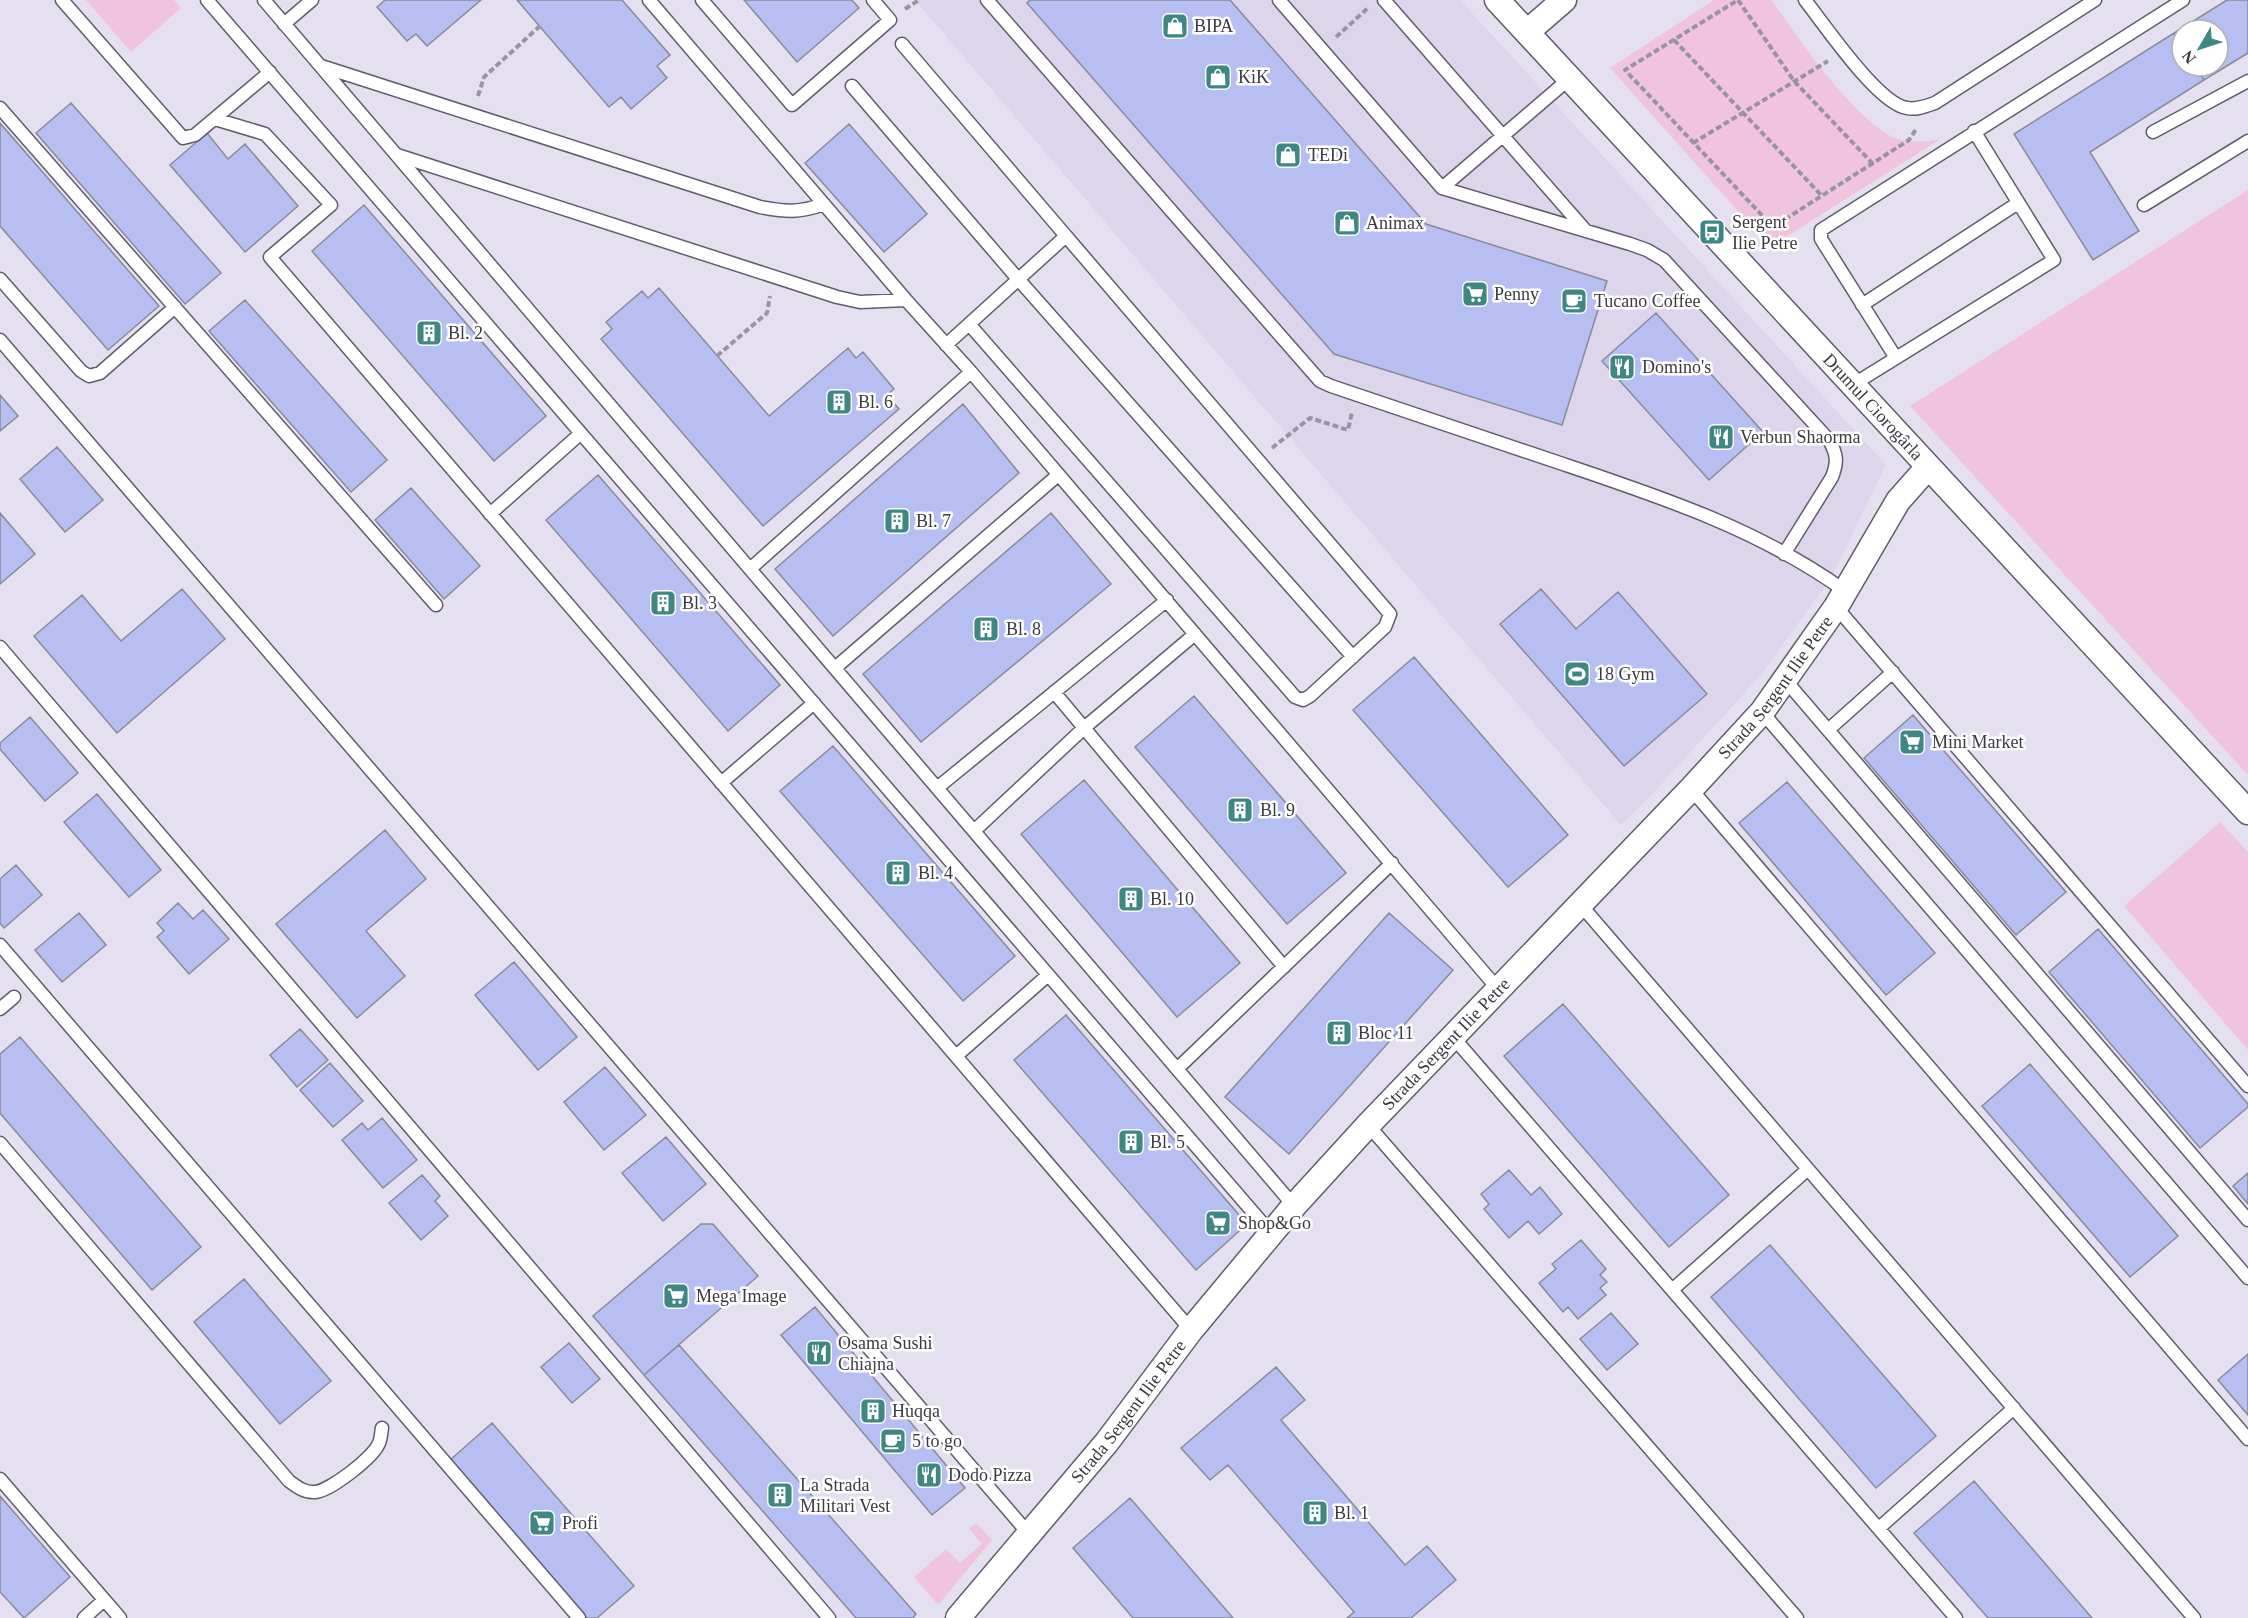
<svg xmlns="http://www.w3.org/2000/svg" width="2248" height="1618" font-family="'Times New Roman',serif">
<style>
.built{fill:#dcd5ec}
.green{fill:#f0c4dc}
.building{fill:#b7bef2;stroke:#888b99;stroke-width:1.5}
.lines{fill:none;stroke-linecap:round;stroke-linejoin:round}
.lane-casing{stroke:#605c6a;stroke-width:15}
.street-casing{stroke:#605c6a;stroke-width:27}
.path{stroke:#9894a0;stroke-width:4;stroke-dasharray:6 3;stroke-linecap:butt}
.lane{stroke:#fff;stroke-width:12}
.street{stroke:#fff;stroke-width:24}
.labels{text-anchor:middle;stroke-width:5;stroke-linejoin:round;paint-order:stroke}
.poi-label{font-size:18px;fill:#3c3a41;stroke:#fff;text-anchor:start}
.street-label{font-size:18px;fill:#3c3a41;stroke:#fff}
</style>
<rect width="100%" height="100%" fill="#e5e0f0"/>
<!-- built -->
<path class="built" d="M 915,0 L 1460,0 L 1886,465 L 1830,580 L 1759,677 L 1655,791 L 1621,825 Z"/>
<!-- green -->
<path class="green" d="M 86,0 L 174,0 L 181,8 L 131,52 Z
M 1714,0 L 1772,0 C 1796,36 1858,125 1898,139 C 1912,143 1924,141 1939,140 L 1770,247 L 1610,68 Z
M 2248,190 L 2248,775 L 1910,406 Z
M 2220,822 L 2248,852 L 2248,1050 L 2124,906 Z
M 976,1523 L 992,1540 L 938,1605 L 914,1577 L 946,1549 L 960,1563 L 982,1544 L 969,1529 Z"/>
<!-- building -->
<path class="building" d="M 385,0 L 481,0 L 427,46 L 416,34 L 407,41 L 377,7 Z
M 517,0 L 622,0 L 670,55 L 657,66 L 667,78 L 631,109 L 621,97 L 609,107 Z
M 744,0 L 852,0 L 859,8 L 797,62 Z
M 1030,0 L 1230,0 L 1426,224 L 1607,281 L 1562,425 L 1334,354 L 1027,3 Z
M 2227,0 L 2248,0 L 2248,53 L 2204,80 L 2195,66 L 2218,66 L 2218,30 L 2182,30 L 2182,45 L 2174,33 Z
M 2174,33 L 2182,45 L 2182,66 L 2195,66 L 2204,80 L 2090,152 L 2139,231 L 2093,260 L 2014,134 Z
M 71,103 L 221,273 L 185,304 L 36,133 Z
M 0,123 L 159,306 L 108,350 L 0,226 Z
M 849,124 L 927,214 L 884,252 L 805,163 Z
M 207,133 L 228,159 L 245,144 L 298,206 L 245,252 L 170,165 Z
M 364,205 L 546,416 L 494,461 L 312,251 Z
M 659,288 L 769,416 L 848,348 L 856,358 L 863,352 L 894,389 L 887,395 L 899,409 L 763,526 L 601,339 L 612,329 L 606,322 L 642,291 L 648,298 Z
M 245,300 L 387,460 L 351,492 L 209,331 Z
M 1656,313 L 1763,432 L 1709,480 L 1602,361 Z
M 0,395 L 18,416 L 0,431 Z
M 963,404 L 1019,473 L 833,636 L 775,569 Z
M 57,447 L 103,500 L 65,532 L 20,479 Z
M 598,475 L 780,685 L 728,731 L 546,520 Z
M 411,488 L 480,566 L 444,599 L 375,520 Z
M 0,513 L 35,554 L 0,584 Z
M 1051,513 L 1111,584 L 921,742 L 863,674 Z
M 182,589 L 225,639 L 117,733 L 34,636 L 82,595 L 121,641 Z
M 1541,589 L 1576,629 L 1618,592 L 1707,694 L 1624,766 L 1500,624 Z
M 1414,657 L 1568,835 L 1508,887 L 1353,710 Z
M 1194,696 L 1346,873 L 1287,924 L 1135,747 Z
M 1913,715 L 2066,892 L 2016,935 L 1864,758 Z
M 30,717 L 78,773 L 45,801 L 0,749 L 0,743 Z
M 833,746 L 1015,956 L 963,1001 L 780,791 Z
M 1084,780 L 1240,963 L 1177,1017 L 1021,834 Z
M 1787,782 L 1935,953 L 1886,995 L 1739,823 Z
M 97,794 L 161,870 L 129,897 L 64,822 Z
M 385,830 L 426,879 L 366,931 L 405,976 L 357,1018 L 276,924 Z
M 16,865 L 42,895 L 4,928 L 0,923 L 0,879 Z
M 178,903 L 193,919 L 203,910 L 229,939 L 189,974 L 157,937 L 164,931 L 157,923 Z
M 79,913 L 106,945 L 62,982 L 35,950 Z
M 1389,913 L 1453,970 L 1289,1154 L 1225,1097 Z
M 2098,929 L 2248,1104 L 2248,1107 L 2200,1148 L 2049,972 Z
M 514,962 L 577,1037 L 538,1070 L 475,995 Z
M 1563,1004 L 1729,1195 L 1669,1247 L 1504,1056 Z
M 1066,1015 L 1247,1224 L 1196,1270 L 1014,1060 Z
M 300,1029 L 328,1060 L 297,1087 L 270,1055 Z
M 20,1037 L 201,1247 L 152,1290 L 0,1113 L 0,1054 Z
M 330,1063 L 363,1101 L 333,1127 L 300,1090 Z
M 2030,1064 L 2178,1236 L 2130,1277 L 1982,1106 Z
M 605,1067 L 646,1115 L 604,1150 L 564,1102 Z
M 382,1118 L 417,1160 L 383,1188 L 342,1140 L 362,1123 L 368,1130 Z
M 666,1137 L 706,1184 L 663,1221 L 622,1173 Z
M 1509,1170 L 1531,1195 L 1540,1187 L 1562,1214 L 1539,1234 L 1528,1221 L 1509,1238 L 1484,1209 L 1489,1204 L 1481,1194 Z
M 2248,1173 L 2248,1204 L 2233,1186 Z
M 422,1175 L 440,1196 L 435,1201 L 448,1216 L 421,1240 L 389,1203 Z
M 701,1224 L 713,1224 L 758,1276 L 644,1375 L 593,1316 Z
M 1581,1240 L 1606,1269 L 1600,1275 L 1607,1282 L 1600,1288 L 1606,1295 L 1578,1319 L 1568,1307 L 1563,1312 L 1539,1283 L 1556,1269 L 1552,1264 Z
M 1770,1245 L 1936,1436 L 1876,1488 L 1711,1297 Z
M 244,1279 L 331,1381 L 280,1424 L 194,1322 Z
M 815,1307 L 965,1488 L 932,1515 L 781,1335 Z
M 1611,1313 L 1638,1344 L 1607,1370 L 1580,1339 Z
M 569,1343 L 600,1379 L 572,1403 L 541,1367 Z
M 679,1345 L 916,1614 L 913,1618 L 856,1618 L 644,1375 Z
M 2248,1354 L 2248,1415 L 2218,1380 Z
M 1276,1367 L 1305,1400 L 1281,1420 L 1405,1565 L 1427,1546 L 1456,1580 L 1411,1618 L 1347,1618 L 1354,1612 L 1228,1465 L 1210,1480 L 1181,1448 Z
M 492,1423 L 634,1586 L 597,1618 L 587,1618 L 450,1460 Z
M 1974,1481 L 2092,1618 L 1988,1618 L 1914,1533 Z
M 0,1496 L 70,1577 L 24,1618 L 0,1592 Z
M 1130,1498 L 1233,1618 L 1133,1618 L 1073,1548 Z"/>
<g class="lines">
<defs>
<path id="lane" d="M 62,0 L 183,138 L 195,135 L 270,72
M 207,0 L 1271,1233
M 264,0 L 1294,1206
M 649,0 L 906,300 L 971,372 L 1498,989
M 702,0 L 792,105 L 890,20 L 873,0
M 987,0 L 1320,381 L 1331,386 C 1407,411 1483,437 1560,463 C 1658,496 1759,529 1845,591
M 1279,0 L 1442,188 L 1630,244 L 1647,250 L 1664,260 L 1829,440 C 1837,454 1838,462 1832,477 L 1784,554
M 1384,0 L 1586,231
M 1805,0 C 1824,24 1878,104 1907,108 C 1917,110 1926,106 1935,103 L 2095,0
M 284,24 L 312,0
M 902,44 L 1066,236 L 946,345
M 321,66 L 760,207 C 786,212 799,213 824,204
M 852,86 L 1018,279 L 1353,657
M 0,108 L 436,605
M 215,119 L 265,134 L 331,205 L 270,257 L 1191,1330
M 2153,132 L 2248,81
M 397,155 L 837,297 L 860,302 L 906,300
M 1442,188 L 1569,79
M 2144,205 L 2248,141
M 0,279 L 81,371 L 89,376 L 100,373 L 175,307
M 1862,305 L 2018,203
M 969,324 L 1295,697 L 1303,700 L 1310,696 L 1385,627 L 1390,614 L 1066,236
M 0,340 L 1029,1534
M 1896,358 L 1821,239 L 1821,230 L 2183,0
M 1854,384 L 2054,260 L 1974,131
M 490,514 L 580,434
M 750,569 L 971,372
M 1836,607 L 2248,1086
M 0,647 L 829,1618
M 835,668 L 1058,475
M 1786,681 L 2248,1220
M 1054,692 L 1284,967
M 1762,712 L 2248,1278
M 1828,730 L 1893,672
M 721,783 L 814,703
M 937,788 L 1167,600
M 1691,789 L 2248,1439
M 974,831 L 1084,728 L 1195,634
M 1580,904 L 2194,1618
M 0,945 L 579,1618
M 0,1009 L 14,997
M 1453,1037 L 1956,1618
M 956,1056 L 1048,975
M 1177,1069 L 1392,863
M 1368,1125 L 1797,1618
M 0,1143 L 289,1481 C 297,1487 305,1493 315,1492 C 330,1491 374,1457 379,1443 C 381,1439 381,1433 382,1428
M 1672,1290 L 1808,1169
M 0,1479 L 120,1618
M 1879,1528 L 2014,1408
M 84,1618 L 104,1600"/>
<g id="street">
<path id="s1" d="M 1497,0 L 2248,812"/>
<path d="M 1527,32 L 1564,0"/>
<path id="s2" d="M 958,1618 L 1107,1442 L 1191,1330 L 1294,1206 L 1368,1125 L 1691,789 L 1762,712 L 1836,607 L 1898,501 L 1928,467"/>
</g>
</defs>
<!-- lane casing -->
<use href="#lane" class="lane-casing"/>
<!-- street casing -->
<use href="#street" class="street-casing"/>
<!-- path -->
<path class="path" d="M 905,9 L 919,0
M 1336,37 L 1368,8
M 1674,40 L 1822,196
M 478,96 L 484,77 L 540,26
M 1693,143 L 1828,61
M 1873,164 L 1794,81 L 1738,0 L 1625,70 L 1773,227 L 1909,140 L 1917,128
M 717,356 L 767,313 L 770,296
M 1272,448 L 1310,418 L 1348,430 L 1352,412"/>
<!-- lane -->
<use href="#lane" class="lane"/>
<!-- street -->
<use href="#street" class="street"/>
</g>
<!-- icons -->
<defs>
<symbol id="shop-square" viewBox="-11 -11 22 22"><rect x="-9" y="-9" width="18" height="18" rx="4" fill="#3f8783" stroke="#fff"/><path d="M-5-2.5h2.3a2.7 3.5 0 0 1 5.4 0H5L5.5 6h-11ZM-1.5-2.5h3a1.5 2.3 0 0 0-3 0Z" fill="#fff"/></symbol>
<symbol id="bus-square" viewBox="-11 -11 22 22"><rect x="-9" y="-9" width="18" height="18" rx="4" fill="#3f8783" stroke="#fff"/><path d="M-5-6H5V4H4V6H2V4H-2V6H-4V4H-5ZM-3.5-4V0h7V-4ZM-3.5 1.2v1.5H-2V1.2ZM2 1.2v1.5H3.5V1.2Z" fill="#fff"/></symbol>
<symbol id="supermarket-square" viewBox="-11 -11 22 22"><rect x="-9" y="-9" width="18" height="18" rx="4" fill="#3f8783" stroke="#fff"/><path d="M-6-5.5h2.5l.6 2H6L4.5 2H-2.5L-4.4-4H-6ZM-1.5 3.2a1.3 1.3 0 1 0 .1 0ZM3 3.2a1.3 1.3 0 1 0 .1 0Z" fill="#fff"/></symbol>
<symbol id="cafe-square" viewBox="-11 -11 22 22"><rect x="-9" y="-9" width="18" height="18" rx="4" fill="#3f8783" stroke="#fff"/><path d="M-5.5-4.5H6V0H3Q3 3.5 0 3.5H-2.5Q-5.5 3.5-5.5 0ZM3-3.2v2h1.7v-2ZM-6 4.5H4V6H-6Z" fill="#fff"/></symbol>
<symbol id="building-square" viewBox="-11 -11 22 22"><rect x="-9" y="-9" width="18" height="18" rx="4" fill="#3f8783" stroke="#fff"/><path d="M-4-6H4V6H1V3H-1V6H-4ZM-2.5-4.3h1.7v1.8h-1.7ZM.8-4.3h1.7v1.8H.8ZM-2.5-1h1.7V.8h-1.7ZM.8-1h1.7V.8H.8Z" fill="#fff"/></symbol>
<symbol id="restaurant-square" viewBox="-11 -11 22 22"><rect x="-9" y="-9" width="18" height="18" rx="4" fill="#3f8783" stroke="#fff"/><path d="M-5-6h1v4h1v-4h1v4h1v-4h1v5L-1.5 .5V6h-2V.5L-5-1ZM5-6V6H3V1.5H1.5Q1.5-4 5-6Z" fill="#fff"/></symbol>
<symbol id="stadium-square" viewBox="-11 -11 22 22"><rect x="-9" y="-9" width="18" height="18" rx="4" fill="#3f8783" stroke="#fff"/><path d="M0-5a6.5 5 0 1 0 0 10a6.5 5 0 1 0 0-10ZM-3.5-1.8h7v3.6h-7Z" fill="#fff"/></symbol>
</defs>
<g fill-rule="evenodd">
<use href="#shop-square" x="1160" y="11" width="30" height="30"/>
<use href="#shop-square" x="1203" y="62" width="30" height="30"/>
<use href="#shop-square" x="1273" y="140" width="30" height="30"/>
<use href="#shop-square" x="1332" y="208" width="30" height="30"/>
<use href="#bus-square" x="1697" y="217" width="30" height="30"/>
<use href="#supermarket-square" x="1460" y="279" width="30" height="30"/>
<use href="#cafe-square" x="1559" y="286" width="30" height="30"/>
<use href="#building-square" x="414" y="318" width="30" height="30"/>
<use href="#restaurant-square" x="1607" y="352" width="30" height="30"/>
<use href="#building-square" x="824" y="387" width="30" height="30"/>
<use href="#restaurant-square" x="1706" y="422" width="30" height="30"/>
<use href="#building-square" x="882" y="506" width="30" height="30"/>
<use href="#building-square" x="648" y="588" width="30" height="30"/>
<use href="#building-square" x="971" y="614" width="30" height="30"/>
<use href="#stadium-square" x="1562" y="659" width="30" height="30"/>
<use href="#supermarket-square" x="1897" y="727" width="30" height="30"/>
<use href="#building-square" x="1225" y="795" width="30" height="30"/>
<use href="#building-square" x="883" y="858" width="30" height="30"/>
<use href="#building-square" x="1116" y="884" width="30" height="30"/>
<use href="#building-square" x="1324" y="1018" width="30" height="30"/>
<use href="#building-square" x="1116" y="1127" width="30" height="30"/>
<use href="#supermarket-square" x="1203" y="1208" width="30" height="30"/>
<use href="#supermarket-square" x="661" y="1281" width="30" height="30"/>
<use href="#restaurant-square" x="804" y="1338" width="30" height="30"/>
<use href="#building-square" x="858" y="1396" width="30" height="30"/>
<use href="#cafe-square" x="878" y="1426" width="30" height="30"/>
<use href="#restaurant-square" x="914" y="1460" width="30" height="30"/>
<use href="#building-square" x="765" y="1480" width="30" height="30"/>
<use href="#building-square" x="1300" y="1498" width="30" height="30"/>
<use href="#supermarket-square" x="527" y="1508" width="30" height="30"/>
</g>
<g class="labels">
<!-- poi labels -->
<g class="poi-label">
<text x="1194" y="32">BIPA</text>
<text x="1238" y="83">KiK</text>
<text x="1308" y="161">TEDi</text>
<text x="1732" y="228">Sergent<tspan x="1732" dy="21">Ilie Petre</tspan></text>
<text x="1366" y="229">Animax</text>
<text x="1494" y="300">Penny</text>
<text x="1594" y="307">Tucano Coffee</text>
<text x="448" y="339">Bl. 2</text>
<text x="1642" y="373">Domino's</text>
<text x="858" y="408">Bl. 6</text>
<text x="1740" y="443">Verbun Shaorma</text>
<text x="916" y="527">Bl. 7</text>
<text x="682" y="609">Bl. 3</text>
<text x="1006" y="635">Bl. 8</text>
<text x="1596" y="680">18 Gym</text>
<text x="1932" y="748">Mini Market</text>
<text x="1260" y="816">Bl. 9</text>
<text x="918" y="879">Bl. 4</text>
<text x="1150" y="905">Bl. 10</text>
<text x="1358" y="1039">Bloc 11</text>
<text x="1150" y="1148">Bl. 5</text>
<text x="1238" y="1229">Shop&amp;Go</text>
<text x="696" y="1302">Mega Image</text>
<text x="838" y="1349">Osama Sushi<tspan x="838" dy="21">Chiajna</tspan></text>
<text x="892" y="1417">Huqqa</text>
<text x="912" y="1447">5 to go</text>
<text x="948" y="1481">Dodo Pizza</text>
<text x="800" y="1491">La Strada<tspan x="800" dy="21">Militari Vest</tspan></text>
<text x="1334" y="1519">Bl. 1</text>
<text x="562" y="1529">Profi</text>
</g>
<!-- street labels -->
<g class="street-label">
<text dy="6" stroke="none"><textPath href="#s1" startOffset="554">Drumul Ciorogârla</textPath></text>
<text dy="6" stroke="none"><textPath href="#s2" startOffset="1240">Strada Sergent Ilie Petre</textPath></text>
<text dy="6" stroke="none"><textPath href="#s2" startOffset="754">Strada Sergent Ilie Petre</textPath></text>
<text dy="6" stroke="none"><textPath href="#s2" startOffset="268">Strada Sergent Ilie Petre</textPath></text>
</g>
</g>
<!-- north arrow -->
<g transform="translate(2200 48) rotate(231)"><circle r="28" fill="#ffffff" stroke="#b1b0b3" stroke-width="1.5"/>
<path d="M0-4.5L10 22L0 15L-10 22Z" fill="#3f8783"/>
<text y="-9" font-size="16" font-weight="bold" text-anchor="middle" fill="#3c3a41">N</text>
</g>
</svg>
